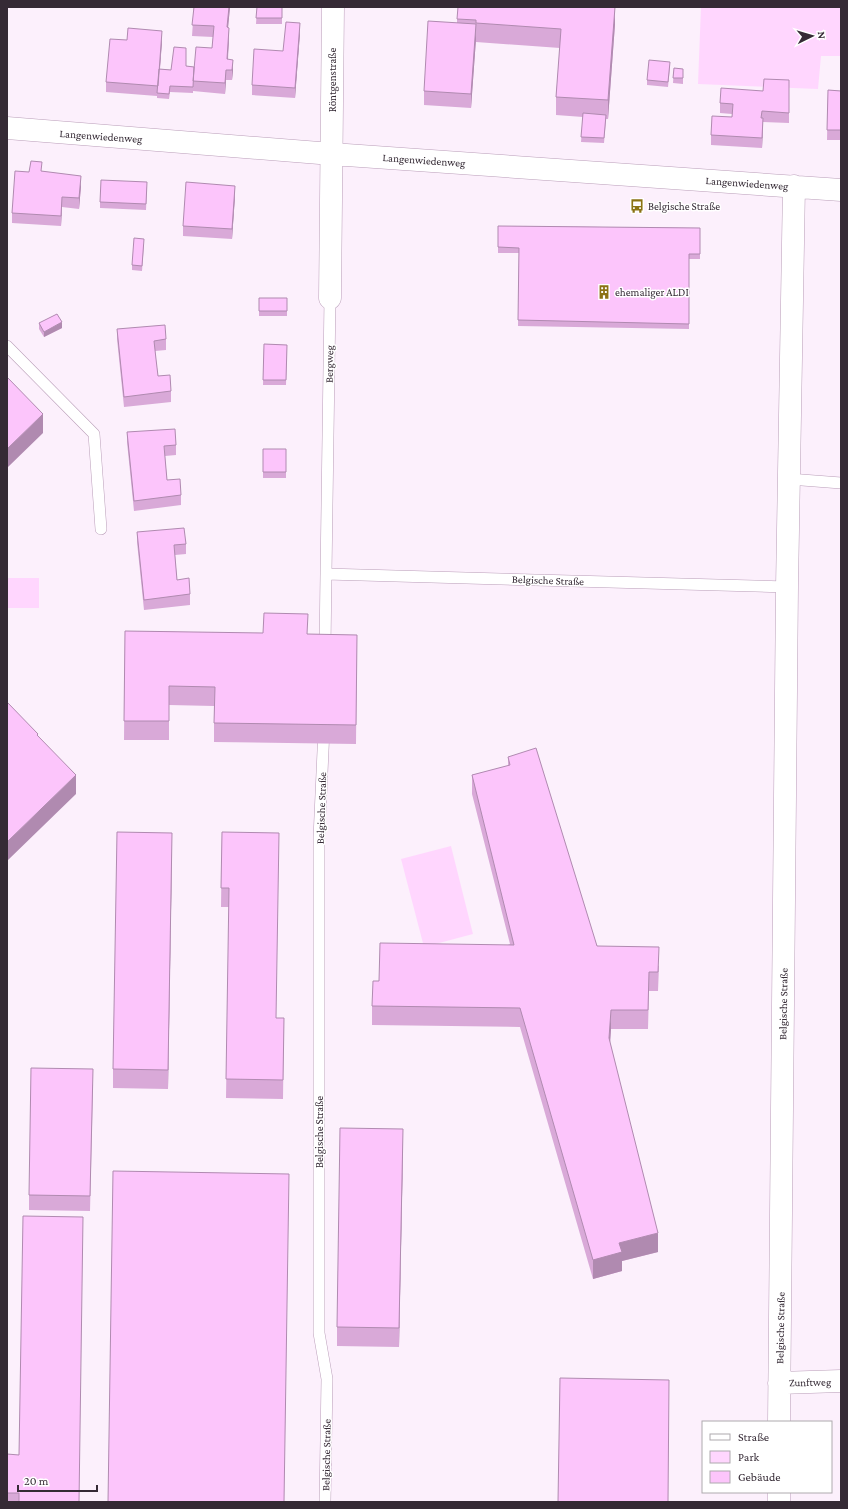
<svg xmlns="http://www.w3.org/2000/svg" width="848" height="1509" font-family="'Crimson Pro',serif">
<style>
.green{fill:#ffd6fe}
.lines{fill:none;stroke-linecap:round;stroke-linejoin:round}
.lane-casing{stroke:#ba9eb9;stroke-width:12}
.street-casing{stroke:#ba9eb9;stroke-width:23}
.lane{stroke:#fff;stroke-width:11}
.street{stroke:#fff;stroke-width:22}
.wall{fill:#d9a9d8}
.shaded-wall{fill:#b08ab0}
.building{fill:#fcc5fb;stroke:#b08ab0}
.labels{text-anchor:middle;stroke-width:3;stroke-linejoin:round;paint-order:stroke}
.street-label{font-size:11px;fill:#352a35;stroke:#fff}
.poi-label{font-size:11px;fill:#352a35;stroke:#fff;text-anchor:start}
</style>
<rect width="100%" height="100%" fill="#fcf0fc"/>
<!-- green -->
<path class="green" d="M 701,7 L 841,7 L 841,56 L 821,56 L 818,89 L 698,84 Z
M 7,578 L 39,578 L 39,608 L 7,608 Z
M 451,846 L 473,934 L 424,947 L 401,859 Z"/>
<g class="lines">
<defs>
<path id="lane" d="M 7,346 L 94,434 L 101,529
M 789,479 L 841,483
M 326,574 L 330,298
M 325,648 L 326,574 L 787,587
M 324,729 L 319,838 L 319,1333 L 327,1379 L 325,1502"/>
<path id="street" d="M 7,128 L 332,154 L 841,190
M 330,298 L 333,7
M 779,1383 L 841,1381
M 779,1422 L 787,587 L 794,186
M 779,1502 L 779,1492"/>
</defs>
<!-- lane casing -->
<use href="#lane" class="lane-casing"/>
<!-- street casing -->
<use href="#street" class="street-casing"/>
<!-- lane -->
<use href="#lane" class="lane"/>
<!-- street -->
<use href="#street" class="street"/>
</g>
<!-- wall -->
<path class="wall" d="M 194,7 L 230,7 L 228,28 L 229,38 L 228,60 L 233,70 L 232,80 L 226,80 L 225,94 L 193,91 L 193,93 L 170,92 L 169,99 L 157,98 L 157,96 L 106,92 L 106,82 L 127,40 L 162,41 L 160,69 L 171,70 L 186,66 L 194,67 L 212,48 L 213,37 L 192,36 Z
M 257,7 L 282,7 L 282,24 L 256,24 Z
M 457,19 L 615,24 L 608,119 L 606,119 L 604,143 L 581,142 L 583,117 L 556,115 L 556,97 L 560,48 L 476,42 L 476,39 L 471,108 L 424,105 L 424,91 L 457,23 Z
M 300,33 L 295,98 L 252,95 L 252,85 Z
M 670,67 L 668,87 L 647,85 L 647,80 Z
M 674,68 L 683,69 L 683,84 L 673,83 Z
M 789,80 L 789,123 L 763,122 L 762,148 L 711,145 L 711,135 L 732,117 L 732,114 L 720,113 L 720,103 L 763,91 Z
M 828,90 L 841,91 L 841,140 L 827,140 Z
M 42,171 L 81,186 L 79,209 L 62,207 L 61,226 L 12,223 L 12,213 L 29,172 Z
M 147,187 L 146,210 L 100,208 L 100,202 Z
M 235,196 L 232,239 L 183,236 L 183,226 Z
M 498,226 L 700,228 L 700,259 L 689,259 L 689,329 L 518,326 L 519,253 L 498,253 Z
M 144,244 L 142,271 L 132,270 L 132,265 Z
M 259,298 L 287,298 L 287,316 L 259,316 Z
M 39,323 L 62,328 L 44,337 L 39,329 Z
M 117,329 L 166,339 L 166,350 L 155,351 L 158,376 L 171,391 L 171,402 L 124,407 L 117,339 Z
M 264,344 L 287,345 L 286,385 L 263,385 Z
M 127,432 L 176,445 L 176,455 L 165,456 L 167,480 L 181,495 L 181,505 L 134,511 L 127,442 Z
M 263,449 L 286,449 L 286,478 L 263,478 Z
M 137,532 L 186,544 L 186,554 L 175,555 L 177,580 L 190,594 L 190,605 L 144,610 L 137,542 Z
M 125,631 L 357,635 L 356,744 L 214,742 L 214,706 L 169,705 L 169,740 L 124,740 Z
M 508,757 L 597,946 L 659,966 L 658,991 L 649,991 L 648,1029 L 611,1029 L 610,1043 L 658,1252 L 622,1261 L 622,1271 L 593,1279 L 520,1027 L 372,1025 L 372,1006 L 510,944 L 472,794 L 472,775 L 508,766 Z
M 222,832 L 276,1018 L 284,1018 L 283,1099 L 226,1098 L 229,907 L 221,907 Z
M 172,852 L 168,1089 L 113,1088 L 113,1069 Z
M 93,1084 L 90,1211 L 29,1210 L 29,1195 Z
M 403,1148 L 399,1347 L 337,1346 L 337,1327 Z
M 7,1454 L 79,1502 L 7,1502 Z"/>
<!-- shaded-wall -->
<path class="shaded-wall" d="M 229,7 L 230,7 L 227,38 L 227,27 Z
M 615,7 L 615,24 L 608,119 L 608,100 Z
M 300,23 L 300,33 L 295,98 L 295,88 Z
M 476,24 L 476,39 L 471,108 L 471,94 Z
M 229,28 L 229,38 L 227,70 L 227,59 Z
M 162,31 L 162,41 L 158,93 L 158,86 Z
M 233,60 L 233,70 L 232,80 L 232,70 Z
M 226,70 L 226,80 L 225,94 L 225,83 Z
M 763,118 L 763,129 L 762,148 L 762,138 Z
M 81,176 L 81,186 L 79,209 L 79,198 Z
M 235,186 L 235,196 L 232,239 L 232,229 Z
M 62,197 L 62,207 L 61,226 L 61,216 Z
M 62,322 L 62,328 L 44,337 L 44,332 Z
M 43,414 L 43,433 L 7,468 L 7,449 Z
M 76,775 L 76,794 L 7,861 L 7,842 Z
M 172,833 L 172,852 L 168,1089 L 168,1070 Z
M 611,1010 L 611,1029 L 609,1057 L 609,1038 Z
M 403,1129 L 403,1148 L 399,1347 L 399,1328 Z
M 658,1233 L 658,1252 L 622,1261 L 622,1271 L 593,1279 L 593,1260 L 619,1243 Z"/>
<!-- building -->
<path class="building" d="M 194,7 L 229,7 L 227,27 L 229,28 L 227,59 L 233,60 L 232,70 L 226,70 L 225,83 L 193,81 L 196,47 L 212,48 L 214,26 L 192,25 Z
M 257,7 L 282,7 L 282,18 L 256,18 Z
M 458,7 L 615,7 L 608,100 L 556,97 L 561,29 L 476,23 L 476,20 L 457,19 Z
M 428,21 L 476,24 L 471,94 L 424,91 Z
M 286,22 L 300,23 L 295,88 L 252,85 L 254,49 L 283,51 Z
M 128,28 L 162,31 L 158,86 L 106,82 L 110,39 L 127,40 Z
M 174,47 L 186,48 L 186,66 L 194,67 L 193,87 L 170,86 L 169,94 L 157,93 L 159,69 L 171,70 Z
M 649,60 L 670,62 L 668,82 L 647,80 Z
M 674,68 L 683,69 L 683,78 L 673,78 Z
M 764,79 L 789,80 L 789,113 L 762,111 L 761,118 L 763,118 L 762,138 L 711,135 L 712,116 L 732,117 L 733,104 L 720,103 L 721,88 L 763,91 Z
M 828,90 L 841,91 L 841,130 L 827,130 Z
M 583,113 L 606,115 L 604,138 L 581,137 Z
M 31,161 L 42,162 L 41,171 L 81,176 L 79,198 L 62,197 L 61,216 L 12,213 L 15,171 L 29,172 Z
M 101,180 L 147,182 L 146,204 L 100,202 Z
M 186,182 L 235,186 L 232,229 L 183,226 Z
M 498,226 L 700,228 L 700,254 L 689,254 L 689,324 L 518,320 L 519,248 L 498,247 Z
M 134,238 L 144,239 L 142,266 L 132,265 Z
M 259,298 L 287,298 L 287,311 L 259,311 Z
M 57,314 L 62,322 L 44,332 L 39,323 Z
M 165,325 L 166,339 L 154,341 L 156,359 L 158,376 L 170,375 L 171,391 L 124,397 L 117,329 Z
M 264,344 L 287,345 L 286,380 L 263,380 Z
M 7,377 L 43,414 L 7,449 Z
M 175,429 L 176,445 L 164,446 L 167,480 L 180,479 L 181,495 L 134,501 L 127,432 Z
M 263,449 L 286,449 L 286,472 L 263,472 Z
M 184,528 L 186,544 L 174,545 L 177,580 L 189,578 L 190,594 L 144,600 L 137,532 Z
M 264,613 L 308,614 L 307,634 L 357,635 L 356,725 L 214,723 L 215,687 L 169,686 L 169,721 L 124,721 L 125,631 L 263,633 Z
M 7,702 L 38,734 L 37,735 L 76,775 L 7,842 Z
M 536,748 L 597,946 L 659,947 L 658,972 L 649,972 L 648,1010 L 611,1010 L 609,1038 L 658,1233 L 619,1243 L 622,1252 L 593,1260 L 520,1008 L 372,1006 L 373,981 L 379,981 L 380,943 L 514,945 L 472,775 L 510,765 L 508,757 Z
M 117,832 L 172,833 L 168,1070 L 113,1069 Z
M 222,832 L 279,833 L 276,1018 L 284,1018 L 283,1080 L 226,1079 L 229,888 L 221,888 Z
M 31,1068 L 93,1069 L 90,1196 L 29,1195 Z
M 340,1128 L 403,1129 L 399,1328 L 337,1327 Z
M 113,1171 L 289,1174 L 284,1502 L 108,1502 Z
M 23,1216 L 83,1217 L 79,1502 L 19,1502 L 19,1493 L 7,1493 L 7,1454 L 19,1455 Z
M 560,1378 L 669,1380 L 668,1502 L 558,1502 Z"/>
<!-- icons -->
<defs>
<symbol id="bus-bare" viewBox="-9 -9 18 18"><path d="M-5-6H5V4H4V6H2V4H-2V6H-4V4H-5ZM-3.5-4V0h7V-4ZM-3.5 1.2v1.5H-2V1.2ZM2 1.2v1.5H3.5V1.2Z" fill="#8b7214" stroke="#fff" stroke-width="2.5" paint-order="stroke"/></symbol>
<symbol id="building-bare" viewBox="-9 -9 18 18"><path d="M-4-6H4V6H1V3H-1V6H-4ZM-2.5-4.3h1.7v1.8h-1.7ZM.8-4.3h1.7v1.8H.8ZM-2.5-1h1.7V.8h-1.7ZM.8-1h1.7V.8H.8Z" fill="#8b7214" stroke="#fff" stroke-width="2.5" paint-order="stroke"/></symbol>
</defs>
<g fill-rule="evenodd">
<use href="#bus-bare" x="627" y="196" width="20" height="20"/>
<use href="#building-bare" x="594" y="282" width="20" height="20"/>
</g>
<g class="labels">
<!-- street labels -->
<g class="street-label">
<text transform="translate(332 80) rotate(-90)" y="4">Röntgenstraße</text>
<text transform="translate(101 136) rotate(4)" y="4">Langenwiedenweg</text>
<text transform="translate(424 160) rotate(4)" y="4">Langenwiedenweg</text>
<text transform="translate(747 183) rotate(4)" y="4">Langenwiedenweg</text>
<text transform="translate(329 364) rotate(-89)" y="4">Bergweg</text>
<text transform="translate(548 580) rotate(2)" y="4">Belgische Straße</text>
<text transform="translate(321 808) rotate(-88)" y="4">Belgische Straße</text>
<text transform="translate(783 1004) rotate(-89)" y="4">Belgische Straße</text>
<text transform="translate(319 1132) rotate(-90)" y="4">Belgische Straße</text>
<text transform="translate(780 1328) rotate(-89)" y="4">Belgische Straße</text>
<text transform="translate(810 1382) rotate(-1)" y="4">Zunftweg</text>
<text transform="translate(326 1455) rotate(-89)" y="4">Belgische Straße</text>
</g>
<!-- poi labels -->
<g class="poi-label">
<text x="648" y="210">Belgische Straße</text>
<text x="615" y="296">ehemaliger ALDI</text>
</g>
</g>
<!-- border -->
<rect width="848" height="1509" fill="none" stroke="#352a35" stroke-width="16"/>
<!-- legend -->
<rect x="702" y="1421" width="130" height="72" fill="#ffffff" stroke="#aeaaae"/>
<rect x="710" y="1434" width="20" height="6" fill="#ffffff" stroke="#aeaaae"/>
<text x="738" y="1441" font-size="12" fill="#352a35">Straße</text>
<rect x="710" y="1451" width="20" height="12" fill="#ffd6fe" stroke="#aeaaae"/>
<text x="738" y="1461" font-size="12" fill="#352a35">Park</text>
<rect x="710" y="1471" width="20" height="12" fill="#fcc5fb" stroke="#aeaaae"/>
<text x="738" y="1481" font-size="12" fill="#352a35">Gebäude</text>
<!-- north arrow -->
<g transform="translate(812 36) rotate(85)" stroke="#ffffff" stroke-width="3" paint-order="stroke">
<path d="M0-3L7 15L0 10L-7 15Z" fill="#352a35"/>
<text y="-6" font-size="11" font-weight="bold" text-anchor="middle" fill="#352a35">N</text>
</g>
<!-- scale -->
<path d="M18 1485v6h79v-6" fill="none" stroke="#352a35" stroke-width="2"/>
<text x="24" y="1485" font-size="12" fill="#352a35" stroke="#ffffff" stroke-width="3" paint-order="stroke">20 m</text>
</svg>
